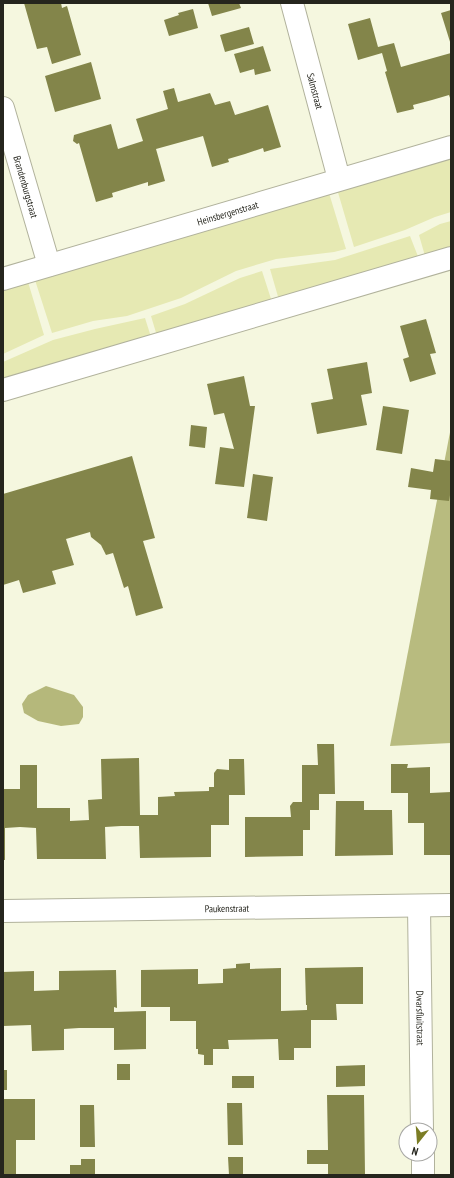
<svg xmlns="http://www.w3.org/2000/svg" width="454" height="1178" font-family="'PT Sans Narrow',sans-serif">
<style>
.green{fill:#e6e9b3}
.forest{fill:#b8bb7f}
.water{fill:#b5b87b}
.building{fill:#83854a}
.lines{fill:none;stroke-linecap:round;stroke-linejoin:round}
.minor-casing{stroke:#b1b29c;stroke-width:24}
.minor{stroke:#fff;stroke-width:22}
.labels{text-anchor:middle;stroke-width:3;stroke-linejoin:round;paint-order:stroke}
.street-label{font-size:10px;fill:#25251d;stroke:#fff}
</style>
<rect width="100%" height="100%" fill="#f5f7df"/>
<!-- green -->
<path class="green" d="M 451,157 L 451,212 L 435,217 L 405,230 L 354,247 L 337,189 Z
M 329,193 L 346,249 L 334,252 L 276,259 L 236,271 L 181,298 L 127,316 L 93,321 L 52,333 L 35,280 Z
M 451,221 L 451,249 L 425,256 L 419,235 L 440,224 Z
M 410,236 L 419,259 L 279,300 L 270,269 L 335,260 Z
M 262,271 L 272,302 L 157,336 L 151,316 L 185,304 L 240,278 Z
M 28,282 L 44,335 L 3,354 L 3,289 Z
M 145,318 L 151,337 L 3,381 L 3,362 L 53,340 L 95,329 Z"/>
<!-- forest -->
<path class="forest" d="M 451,427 L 451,743 L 390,746 Z"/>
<!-- water -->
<path class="water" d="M 46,686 L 74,695 L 83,707 L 83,717 L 79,724 L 61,726 L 38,721 L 24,713 L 22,704 L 28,695 Z"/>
<!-- building -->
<path class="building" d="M 24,3 L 61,3 L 62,8 L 67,6 L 81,55 L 52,64 L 47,47 L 37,49 Z
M 208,3 L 239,3 L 241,8 L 212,16 Z
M 193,9 L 198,28 L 169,36 L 164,20 L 179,15 L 178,13 Z
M 451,10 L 451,45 L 441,13 Z
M 370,18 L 378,47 L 394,43 L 401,67 L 451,53 L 451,98 L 450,98 L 449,95 L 432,100 L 413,105 L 414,109 L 397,113 L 385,72 L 387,71 L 382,53 L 358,60 L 348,24 Z
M 249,27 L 254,44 L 225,52 L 220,35 Z
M 263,46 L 271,71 L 255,75 L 254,69 L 240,73 L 234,54 Z
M 91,62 L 101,99 L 55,112 L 45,76 Z
M 174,88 L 178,102 L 210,93 L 215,105 L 230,101 L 235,115 L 268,105 L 281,147 L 264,152 L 263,148 L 245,154 L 228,159 L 229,162 L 212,167 L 203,136 L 156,149 L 165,181 L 148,186 L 148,182 L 112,193 L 113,197 L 96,202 L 79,143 L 77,144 L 73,141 L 74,135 L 111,124 L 118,149 L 143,141 L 136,119 L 168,109 L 163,91 Z
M 426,319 L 436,353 L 430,354 L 436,374 L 410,382 L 403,359 L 409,357 L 400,326 Z
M 367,362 L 372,393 L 361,395 L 367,425 L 317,434 L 311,403 L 333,399 L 327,369 Z
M 244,376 L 250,406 L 255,406 L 244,487 L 215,484 L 220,447 L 234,449 L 224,413 L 214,415 L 207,384 Z
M 383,406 L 409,410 L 402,454 L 376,450 Z
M 191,425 L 207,427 L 205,448 L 189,446 Z
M 132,456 L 155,538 L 143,541 L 163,608 L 136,616 L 128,586 L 124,588 L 113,553 L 106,555 L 101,545 L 91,537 L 90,532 L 66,539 L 74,565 L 52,571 L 56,584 L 23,593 L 19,580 L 3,585 L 3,494 Z
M 435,459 L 451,461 L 451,489 L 449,501 L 430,499 L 431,490 L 408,487 L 411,468 L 433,472 Z
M 253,474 L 273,477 L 267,521 L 247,518 Z
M 317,744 L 334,744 L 335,794 L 319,794 L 319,810 L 310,810 L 310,830 L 303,830 L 303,856 L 245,857 L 245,817 L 291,817 L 290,806 L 293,802 L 302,802 L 302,765 L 318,765 Z
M 139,758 L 140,815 L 158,815 L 158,797 L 175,796 L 174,792 L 209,791 L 209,787 L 214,787 L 214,773 L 217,769 L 229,770 L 229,759 L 244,759 L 245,795 L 229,795 L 229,825 L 211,825 L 211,857 L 140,858 L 139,826 L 121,826 L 105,827 L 106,859 L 37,859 L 36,828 L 20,827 L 5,828 L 5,860 L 3,860 L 3,789 L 20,789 L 20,765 L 37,765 L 37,808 L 70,808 L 70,821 L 89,820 L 88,800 L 102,799 L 101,759 Z
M 391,764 L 408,764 L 407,768 L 430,767 L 430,793 L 451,792 L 451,855 L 424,855 L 424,823 L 408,823 L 408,793 L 391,793 Z
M 336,801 L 364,801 L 364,810 L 392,810 L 393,855 L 335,856 Z
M 250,963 L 250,969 L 281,968 L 281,1011 L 307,1010 L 307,1005 L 306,1005 L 305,968 L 363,967 L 363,1004 L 336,1004 L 337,1020 L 311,1020 L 311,1048 L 294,1048 L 294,1060 L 279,1060 L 278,1039 L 228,1040 L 229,1049 L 213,1049 L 213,1065 L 204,1065 L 204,1055 L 198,1054 L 198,1049 L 196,1049 L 196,1021 L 170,1021 L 170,1007 L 141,1007 L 141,970 L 198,969 L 198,984 L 223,983 L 223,969 L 236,968 L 236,964 Z
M 116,970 L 117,1008 L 114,1007 L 114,1012 L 146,1011 L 146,1049 L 114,1050 L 114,1028 L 79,1028 L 64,1029 L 64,1050 L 32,1051 L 31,1025 L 3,1026 L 3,972 L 34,971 L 34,991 L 59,990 L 59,971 Z
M 117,1064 L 130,1064 L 130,1080 L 117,1080 Z
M 365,1065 L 365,1086 L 336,1087 L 336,1066 Z
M 3,1070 L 7,1070 L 7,1090 L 3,1090 Z
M 232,1076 L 254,1076 L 254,1088 L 232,1088 Z
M 327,1095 L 364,1095 L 365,1175 L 328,1175 L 328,1164 L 307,1164 L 307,1150 L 328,1150 Z
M 3,1099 L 35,1099 L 35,1140 L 16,1140 L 16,1175 L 3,1175 Z
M 227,1103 L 242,1103 L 243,1145 L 228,1145 Z
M 80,1105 L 94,1105 L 95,1147 L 80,1147 Z
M 228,1157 L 243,1157 L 243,1175 L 229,1175 Z
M 81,1159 L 95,1159 L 95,1175 L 70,1175 L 70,1165 L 81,1165 Z"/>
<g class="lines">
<defs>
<g id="minor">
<path id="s1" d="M 292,3 L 339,179"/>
<path id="s2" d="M 3,108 L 49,265"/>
<path id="s3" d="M 3,279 L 451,147"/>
<path d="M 3,390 L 451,258"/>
<path id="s4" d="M 419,906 L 422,1130"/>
<path id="s5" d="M 3,911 L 451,905"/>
<path d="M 423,1154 L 423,1175"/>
</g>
</defs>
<!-- minor casing -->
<use href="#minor" class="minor-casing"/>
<!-- minor -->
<use href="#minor" class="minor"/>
</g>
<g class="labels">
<!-- street labels -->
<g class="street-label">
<text dy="4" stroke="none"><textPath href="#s1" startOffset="91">Salmstraat</textPath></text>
<text dy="4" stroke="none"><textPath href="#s2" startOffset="82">Brandenburgstraat</textPath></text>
<text dy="4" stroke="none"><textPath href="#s3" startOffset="234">Heinsbergenstraat</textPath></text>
<text dy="4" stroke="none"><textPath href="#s5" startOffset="224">Paukenstraat</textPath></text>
<text dy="4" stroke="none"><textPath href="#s4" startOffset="112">Dwarsfluitstraat</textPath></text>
</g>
</g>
<!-- border -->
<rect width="454" height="1178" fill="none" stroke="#25251d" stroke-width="8"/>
<!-- north arrow -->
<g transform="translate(418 1142) rotate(197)"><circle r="19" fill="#ffffff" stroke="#a8a8a5"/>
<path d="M0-3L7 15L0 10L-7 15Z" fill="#7b7d25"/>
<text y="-6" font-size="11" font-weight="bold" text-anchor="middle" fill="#25251d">N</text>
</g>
</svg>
